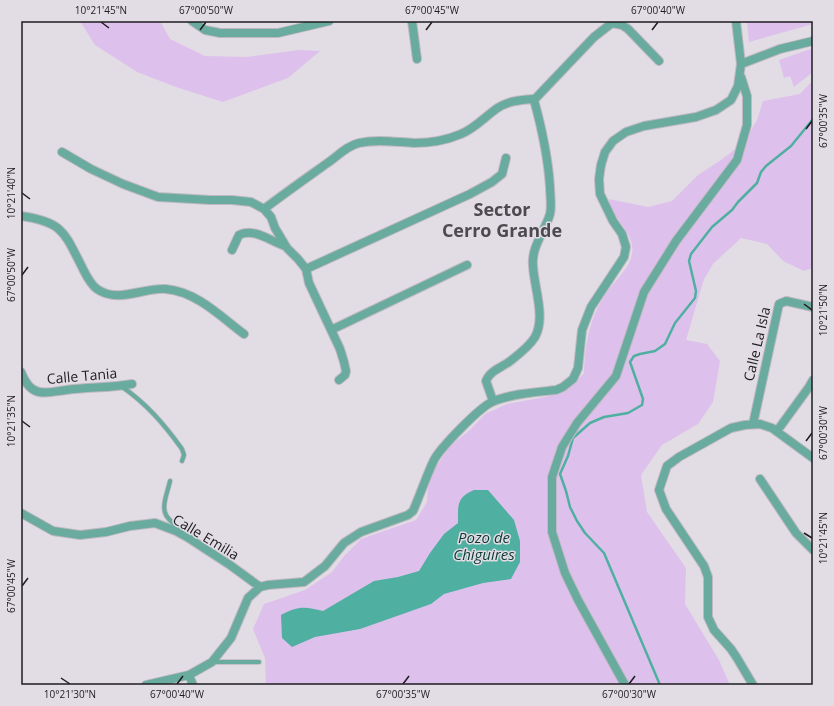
<svg xmlns="http://www.w3.org/2000/svg" width="834" height="706" font-family="'Open Sans',sans-serif">
<style>
.green{fill:#ddc1ec}
.water{fill:#4fafa0}
.lines{fill:none;stroke-linecap:round;stroke-linejoin:round}
.stream{stroke:#4fafa0;stroke-width:2.5}
.lane-casing{stroke:#bfb9c1;stroke-width:5.5}
.street-casing{stroke:#bfb9c1;stroke-width:10}
.lane{stroke:#6aab9f;stroke-width:4}
.street{stroke:#6aab9f;stroke-width:8}
.ticks{fill:none;stroke:#1e1c1f;stroke-width:1.5}
.labels{text-anchor:middle;stroke-width:3;stroke-linejoin:round;paint-order:stroke}
.street-label{font-size:14px;fill:#1e1c1f;stroke:#e2dce5}
.water-label{font-size:15px;font-style:italic;fill:#0b3832;stroke:#e2dce5}
.district-label{font-size:18px;font-weight:bold;fill:#4d494f;stroke:#e2dce5}
.neatline{fill:none;stroke:#1e1c1f;stroke-width:1.5}
.ticks-label{font-size:10px;text-anchor:middle;fill:#1e1c1f}
</style>
<rect width="100%" height="100%" fill="#e2dce5"/>
<!-- green -->
<path class="green" d="M 80,21 L 160,21 L 170,39 L 205,56 L 247,57 L 299,50 L 320,51 L 288,78 L 223,102 L 176,87 L 137,72 L 95,45 Z
M 747,21 L 813,21 L 813,24 L 749,42 Z
M 811,49 L 813,55 L 813,72 L 794,87 L 790,76 L 784,78 L 779,60 Z
M 813,80 L 813,268 L 804,271 L 783,261 L 767,244 L 741,238 L 713,264 L 704,279 L 686,340 L 707,344 L 720,361 L 713,402 L 698,424 L 662,445 L 641,475 L 647,512 L 686,568 L 685,604 L 719,660 L 730,685 L 266,685 L 265,658 L 253,629 L 264,604 L 305,590 L 332,572 L 345,555 L 361,539 L 416,520 L 427,502 L 428,487 L 435,468 L 450,446 L 470,430 L 485,414 L 507,404 L 545,397 L 568,390 L 584,373 C 585,343 590,316 607,292 C 615,280 630,268 632,254 C 636,234 611,218 609,199 L 648,207 L 672,201 L 698,175 L 721,160 L 743,143 L 757,120 L 763,101 L 800,94 Z"/>
<!-- water -->
<path class="water" d="M 474,490 L 488,490 L 514,520 L 520,541 L 520,562 L 511,579 L 483,583 L 444,594 L 431,604 L 360,629 L 315,637 L 292,647 L 282,638 L 281,615 C 297,606 305,606 323,611 L 374,581 L 398,577 L 419,571 L 430,553 L 444,534 L 458,523 C 458,507 456,497 474,490 Z"/>
<g class="lines">
<!-- stream -->
<path class="stream" d="M 660,685 L 604,553 L 585,533 L 577,521 L 570,507 L 566,491 L 560,474 L 568,456 L 573,438 L 590,423 L 604,417 L 628,413 L 642,405 L 643,399 L 630,362 L 634,356 L 640,354 L 655,351 L 665,344 L 675,323 L 695,298 L 696,291 L 689,261 L 691,254 L 712,227 L 732,210 L 738,202 L 757,183 L 761,172 L 766,166 L 791,146 L 813,119"/>
<defs>
<path id="lane" d="M 121,386 C 147,404 164,424 182,449 L 184,455 L 182,461
M 170,481 C 168,491 161,506 166,515 C 169,521 177,526 182,531
M 212,662 L 259,662"/>
<path id="street" d="M 192,21 L 205,30 L 220,33 L 278,33 L 329,21
M 412,21 L 417,59
M 736,21 L 741,64
M 534,100 L 594,37 L 612,23 L 622,25 L 628,29 L 659,61
M 62,152 L 91,169 L 123,184 L 158,197 L 210,200 L 232,200 L 251,202 L 264,209 L 271,217 L 275,228 L 287,248 L 298,259 L 306,269 L 309,283 L 340,349 L 344,362 L 346,371 L 345,375 L 339,380
M 264,209 C 285,193 305,179 326,164 C 337,157 346,146 359,143 C 377,139 395,142 414,143 C 429,143 447,140 461,134 C 474,129 485,117 496,109 C 507,101 520,100 533,99 L 534,100
M 21,216 C 63,222 64,232 82,267 C 86,275 90,284 97,289 C 118,304 144,287 166,289 C 197,292 220,316 244,334
M 232,250 L 239,235 C 253,227 272,242 285,246
M 306,269 L 470,194 L 492,182 L 502,174 L 506,158
M 331,330 L 467,265
M 21,372 C 24,380 29,390 39,392 C 48,394 57,391 66,390 C 88,387 110,388 132,384
M 493,401 L 486,381 C 490,371 500,368 509,362 C 518,355 529,347 535,337 C 546,317 534,287 533,266 C 531,247 545,231 550,214 C 552,206 550,195 550,187 C 548,157 542,129 534,100
M 753,424 L 779,304 L 786,301 L 813,307
M 777,431 L 809,387 L 813,380
M 760,479 L 796,533 L 813,550
M 21,513 L 53,531 L 80,535 L 106,532 L 130,526 L 155,523 L 176,531 L 187,537 L 230,565 L 260,587
M 189,675 L 193,685
M 146,685 L 189,675 L 212,662 L 231,638 L 248,598 L 260,587 L 268,585 L 304,582 L 325,566 L 344,543 L 361,532 L 408,515 L 413,511 C 420,495 426,477 434,460 C 441,447 479,408 492,402 C 508,394 538,392 556,390 L 563,387 L 573,379 L 578,368 L 582,330 L 591,307 L 624,257 L 626,247 L 622,234 L 613,221 L 600,194 L 599,179 L 601,165 L 605,152 L 613,141 L 626,132 L 644,126 L 696,117 L 716,110 L 731,100 L 738,86 L 741,64 L 780,49 L 813,41
M 625,685 L 578,600 L 565,573 L 552,532 L 552,477 L 562,447 L 577,423 L 616,376 L 644,292 L 676,241 L 737,160 L 747,125 L 747,96 L 741,77
M 753,685 L 737,658 L 731,649 L 714,630 L 708,617 L 708,577 L 704,566 L 666,509 L 659,490 L 667,466 L 679,457 L 731,428 L 745,425 L 760,424 L 772,428 L 813,458"/>
</defs>
<!-- lane casing -->
<use href="#lane" class="lane-casing"/>
<!-- street casing -->
<use href="#street" class="street-casing"/>
<!-- lane -->
<use href="#lane" class="lane"/>
<!-- street -->
<use href="#street" class="street"/>
</g>
<!-- ticks -->
<path class="ticks" d="M 101,22 L 109,28M 200,30 L 206,22M 426,30 L 432,22M 652,30 L 658,22M 806,129 L 812,121M 22,193 L 30,199M 22,275 L 28,267M 804,304 L 812,310M 22,421 L 30,427M 806,441 L 812,433M 804,533 L 812,538M 22,586 L 28,578M 61,678 L 70,684M 177,684 L 183,676M 403,684 L 409,676M 629,684 L 635,676"/>
<g class="labels">
<!-- street labels -->
<g class="street-label">
<text transform="translate(757 344) rotate(-77)" y="5">Calle La Isla</text>
<text transform="translate(82 376) rotate(-5)" y="5">Calle Tania</text>
<text transform="translate(206 537) rotate(31)" y="5">Calle Emilia</text>
</g>
<!-- water labels -->
<g class="water-label">
<text x="484" y="543">Pozo de<tspan x="484" dy="17">Chiguires</tspan></text>
</g>
<!-- district labels -->
<g class="district-label">
<text x="502" y="216">Sector<tspan x="502" dy="21">Cerro Grande</tspan></text>
</g>
</g>
<!-- border -->
<rect width="834" height="706" fill="none" stroke="#e2dce5" stroke-width="44"/>
<rect x="22" y="22" width="790" height="662" class="neatline"/>
<g class="ticks-label">
<text x="101" y="14">10°21'45"N</text>
<text x="206" y="14">67°00'50"W</text>
<text x="432" y="14">67°00'45"W</text>
<text x="658" y="14">67°00'40"W</text>
<text transform="translate(823 121) rotate(-90)" y="4">67°00'35"W</text>
<text transform="translate(11 193) rotate(-90)" y="4">10°21'40"N</text>
<text transform="translate(11 275) rotate(-90)" y="4">67°00'50"W</text>
<text transform="translate(823 310) rotate(-90)" y="4">10°21'50"N</text>
<text transform="translate(11 421) rotate(-90)" y="4">10°21'35"N</text>
<text transform="translate(823 433) rotate(-90)" y="4">67°00'30"W</text>
<text transform="translate(823 538) rotate(-90)" y="4">10°21'45"N</text>
<text transform="translate(11 586) rotate(-90)" y="4">67°00'45"W</text>
<text x="70" y="698">10°21'30"N</text>
<text x="177" y="698">67°00'40"W</text>
<text x="403" y="698">67°00'35"W</text>
<text x="629" y="698">67°00'30"W</text>
</g>
</svg>
